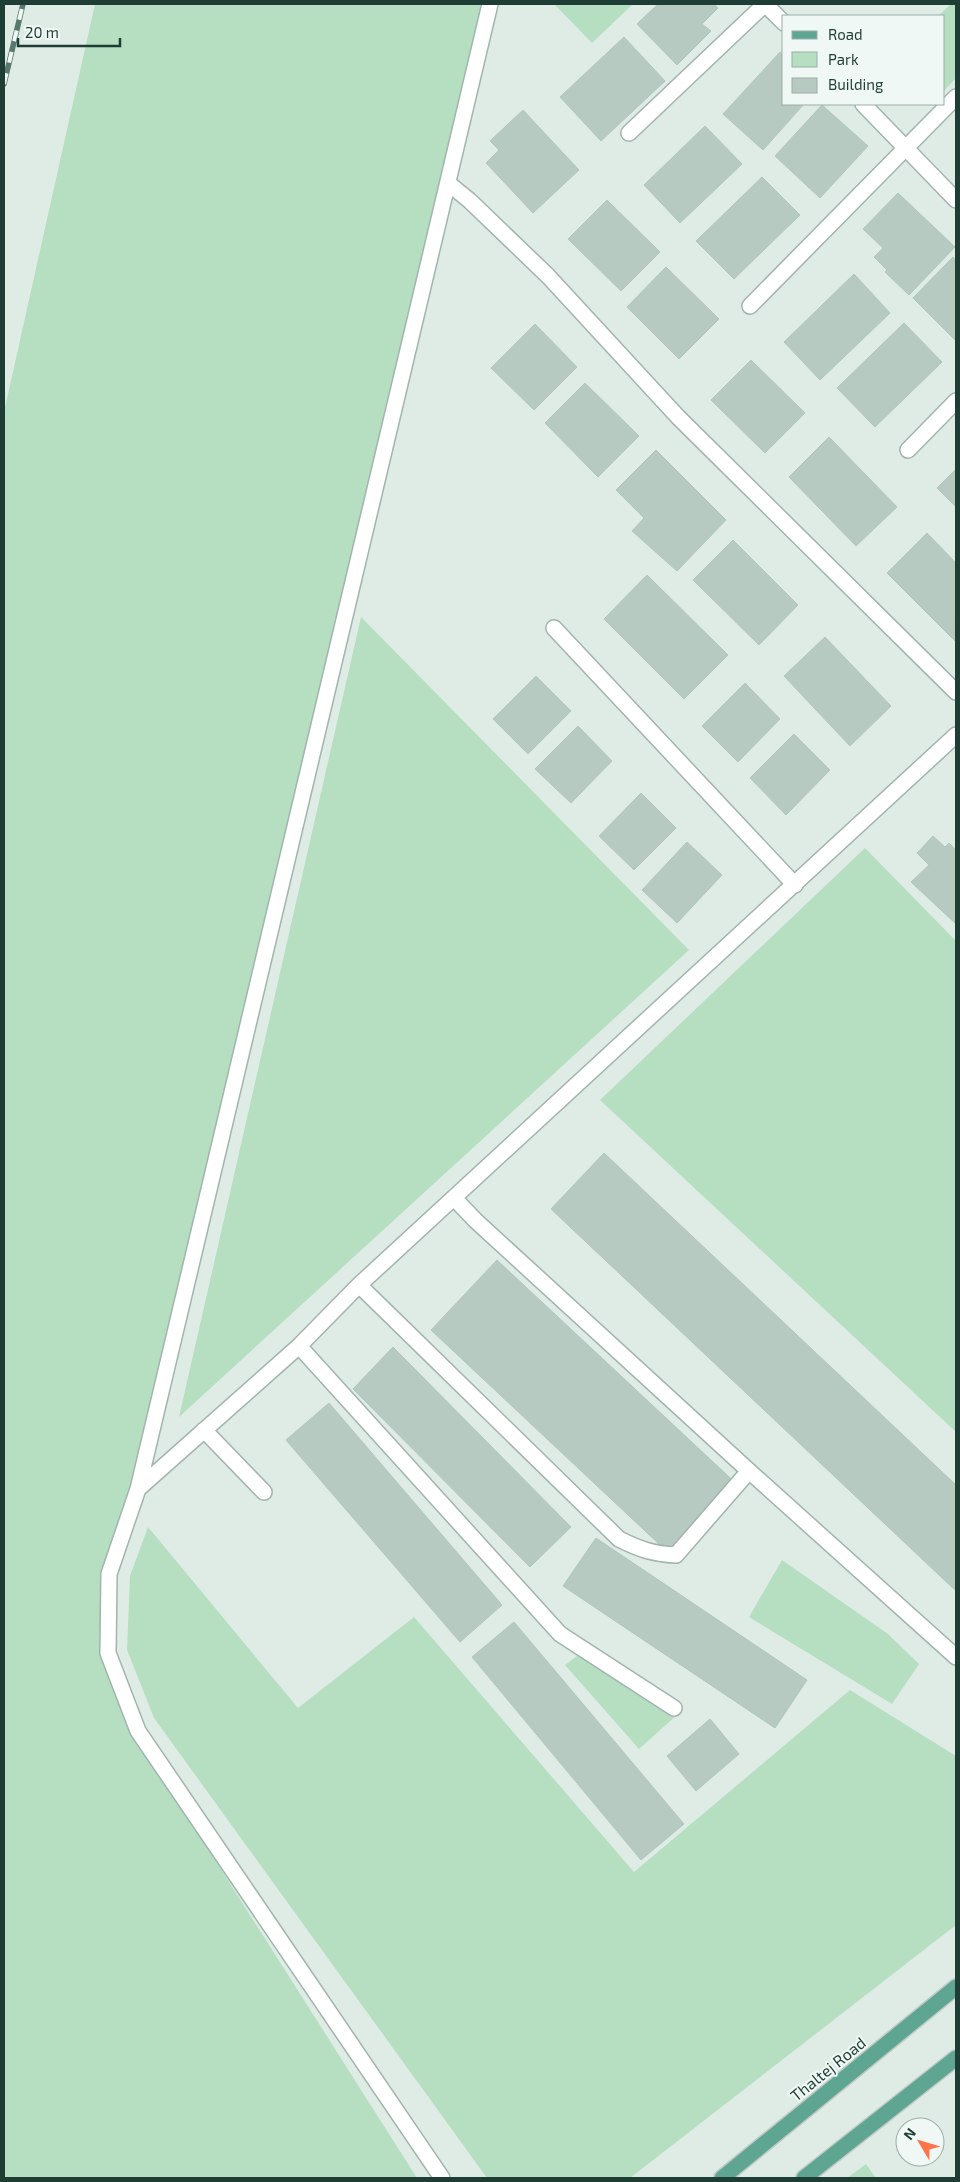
<svg xmlns="http://www.w3.org/2000/svg" width="960" height="2182" font-family="'Exo 2',sans-serif">
<style>
.green{fill:#b5dfc0}
.building{fill:#b7cac1;stroke:#b1c6bd}
.lines{fill:none;stroke-linecap:round;stroke-linejoin:round}
.minor-casing{stroke:#a1b4ad;stroke-width:18}
.major-casing{stroke:#c0c9c6;stroke-width:18}
.minor{stroke:#fff;stroke-width:15}
.major{stroke:#5fa692;stroke-width:15}
.rail-casing{stroke:#587970;stroke-width:5.5}
.rail{stroke:#eff8f4;stroke-width:4;stroke-dasharray:11;stroke-linecap:butt}
.labels{text-anchor:middle;stroke-width:4;stroke-linejoin:round;paint-order:stroke}
.street-label{font-size:16px;fill:#1e3d34;stroke:#eff8f4}
</style>
<rect width="100%" height="100%" fill="#dfece6"/>
<!-- green -->
<path class="green" d="M 95,4 L 482,4 L 134,1485 L 106,1572 L 104,1653 L 135,1734 L 417,2178 L 4,2178 L 4,412 Z
M 554,4 L 633,4 L 592,43 Z
M 951,4 L 956,4 L 956,78 L 944,91 L 944,16 L 938,16 Z
M 361,617 L 689,950 L 179,1417 Z
M 865,848 L 956,941 L 956,1432 L 600,1100 Z
M 148,1527 L 298,1708 L 414,1617 L 634,1872 L 850,1690 L 956,1756 L 956,1925 L 630,2178 L 487,2178 L 154,1718 L 127,1650 L 130,1576 Z
M 782,1560 L 888,1634 L 919,1664 L 892,1704 L 749,1617 Z
M 581,1653 L 677,1715 L 639,1749 L 565,1665 Z
M 866,2164 L 876,2178 L 847,2178 Z"/>
<!-- building -->
<path class="building" d="M 658,4 L 714,4 L 718,8 L 702,24 L 711,31 L 677,65 L 637,24 Z
M 624,37 L 665,81 L 601,141 L 560,97 Z
M 780,52 L 784,55 L 784,104 L 804,104 L 763,150 L 723,114 Z
M 822,105 L 868,146 L 820,198 L 775,156 Z
M 523,110 L 579,170 L 533,213 L 486,163 L 499,150 L 490,141 Z
M 705,126 L 742,164 L 680,223 L 644,185 Z
M 762,177 L 800,215 L 734,279 L 696,241 Z
M 898,193 L 955,247 L 909,295 L 885,272 L 887,270 L 874,257 L 883,248 L 863,229 Z
M 607,200 L 660,252 L 621,291 L 568,239 Z
M 953,257 L 956,261 L 956,341 L 913,298 Z
M 666,267 L 719,319 L 679,359 L 627,307 Z
M 854,274 L 890,313 L 820,380 L 784,342 Z
M 904,323 L 942,362 L 875,427 L 837,388 Z
M 535,324 L 577,367 L 534,410 L 491,368 Z
M 751,360 L 805,413 L 765,453 L 711,400 Z
M 585,383 L 639,436 L 598,477 L 545,423 Z
M 829,437 L 897,507 L 856,546 L 789,477 Z
M 656,450 L 726,520 L 677,571 L 632,531 L 644,518 L 616,490 Z
M 956,469 L 956,507 L 937,488 Z
M 927,533 L 956,563 L 955,641 L 887,573 Z
M 733,540 L 798,605 L 759,645 L 693,580 Z
M 647,575 L 728,655 L 684,699 L 604,619 Z
M 825,637 L 891,706 L 850,746 L 784,676 Z
M 536,676 L 571,711 L 528,754 L 493,719 Z
M 745,683 L 780,719 L 738,762 L 702,726 Z
M 578,726 L 612,761 L 571,803 L 535,769 Z
M 794,734 L 830,770 L 786,815 L 750,778 Z
M 641,793 L 676,828 L 634,870 L 599,836 Z
M 933,836 L 945,847 L 949,843 L 956,850 L 956,924 L 911,882 L 929,865 L 917,853 Z
M 687,842 L 722,875 L 677,923 L 642,890 Z
M 604,1153 L 956,1485 L 956,1591 L 551,1209 Z
M 497,1260 L 742,1489 L 676,1560 L 431,1330 Z
M 393,1347 L 571,1527 L 530,1567 L 353,1389 Z
M 329,1403 L 502,1605 L 460,1642 L 286,1440 Z
M 596,1538 L 807,1680 L 775,1728 L 563,1586 Z
M 514,1622 L 684,1824 L 641,1860 L 472,1657 Z
M 710,1719 L 739,1754 L 696,1791 L 667,1756 Z"/>
<g class="lines">
<defs>
<path id="minor" d="M 765,4 L 784,23
M 863,104 L 956,200
M 629,133 L 765,4
M 448,183 L 470,201 L 548,276 L 678,417 L 956,692
M 750,306 L 956,97
M 908,450 L 956,401
M 554,628 L 795,885
M 454,1198 L 476,1221 L 749,1471 L 956,1657
M 359,1285 L 619,1539 C 639,1549 653,1554 676,1555 L 749,1471
M 299,1346 L 560,1634 L 674,1708
M 204,1430 L 264,1492
M 138,1489 L 299,1346 L 359,1285 L 956,735
M 442,2178 L 138,1731 L 108,1653 L 109,1574 L 138,1489 L 490,4"/>
<path id="major" d="M 722,2178 L 956,1987
M 804,2178 L 956,2058"/>
</defs>
<!-- minor casing -->
<use href="#minor" class="minor-casing"/>
<!-- major casing -->
<use href="#major" class="major-casing"/>
<!-- minor -->
<use href="#minor" class="minor"/>
<!-- major -->
<use href="#major" class="major"/>
<defs>
<path id="rail" d="M 4,84 L 23,4"/>
</defs>
<!-- rail casing -->
<use href="#rail" class="rail-casing"/>
<!-- rail -->
<use href="#rail" class="rail"/>
</g>
<g class="labels">
<!-- street labels -->
<g class="street-label">
<text transform="translate(828 2069) rotate(-39)" y="6">Thaltej Road</text>
</g>
</g>
<!-- border -->
<rect width="960" height="2182" fill="none" stroke="#1e3d34" stroke-width="10"/>
<!-- legend -->
<rect x="782" y="15" width="162" height="90" fill="#eff8f4" stroke="#9bada7"/>
<rect x="792" y="31" width="25" height="8" fill="#5fa692" stroke="#9bada7"/>
<text x="828" y="40" font-size="15" fill="#1e3d34">Road</text>
<rect x="792" y="52" width="25" height="15" fill="#b5dfc0" stroke="#9bada7"/>
<text x="828" y="65" font-size="15" fill="#1e3d34">Park</text>
<rect x="792" y="78" width="25" height="15" fill="#b7cac1" stroke="#9bada7"/>
<text x="828" y="90" font-size="15" fill="#1e3d34">Building</text>
<!-- north arrow -->
<g transform="translate(920 2142) rotate(308)"><circle r="24" fill="#eff8f4" stroke="#9bada7"/>
<path d="M0-4L9 19L0 12L-9 19Z" fill="#ff724a"/>
<text y="-8" font-size="14" font-weight="bold" text-anchor="middle" fill="#1e3d34">N</text>
</g>
<!-- scale -->
<path d="M18 38v8h102v-8" fill="none" stroke="#1e3d34" stroke-width="2.5"/>
<text x="25" y="38" font-size="15" fill="#1e3d34" stroke="#eff8f4" stroke-width="4" paint-order="stroke">20 m</text>
</svg>
